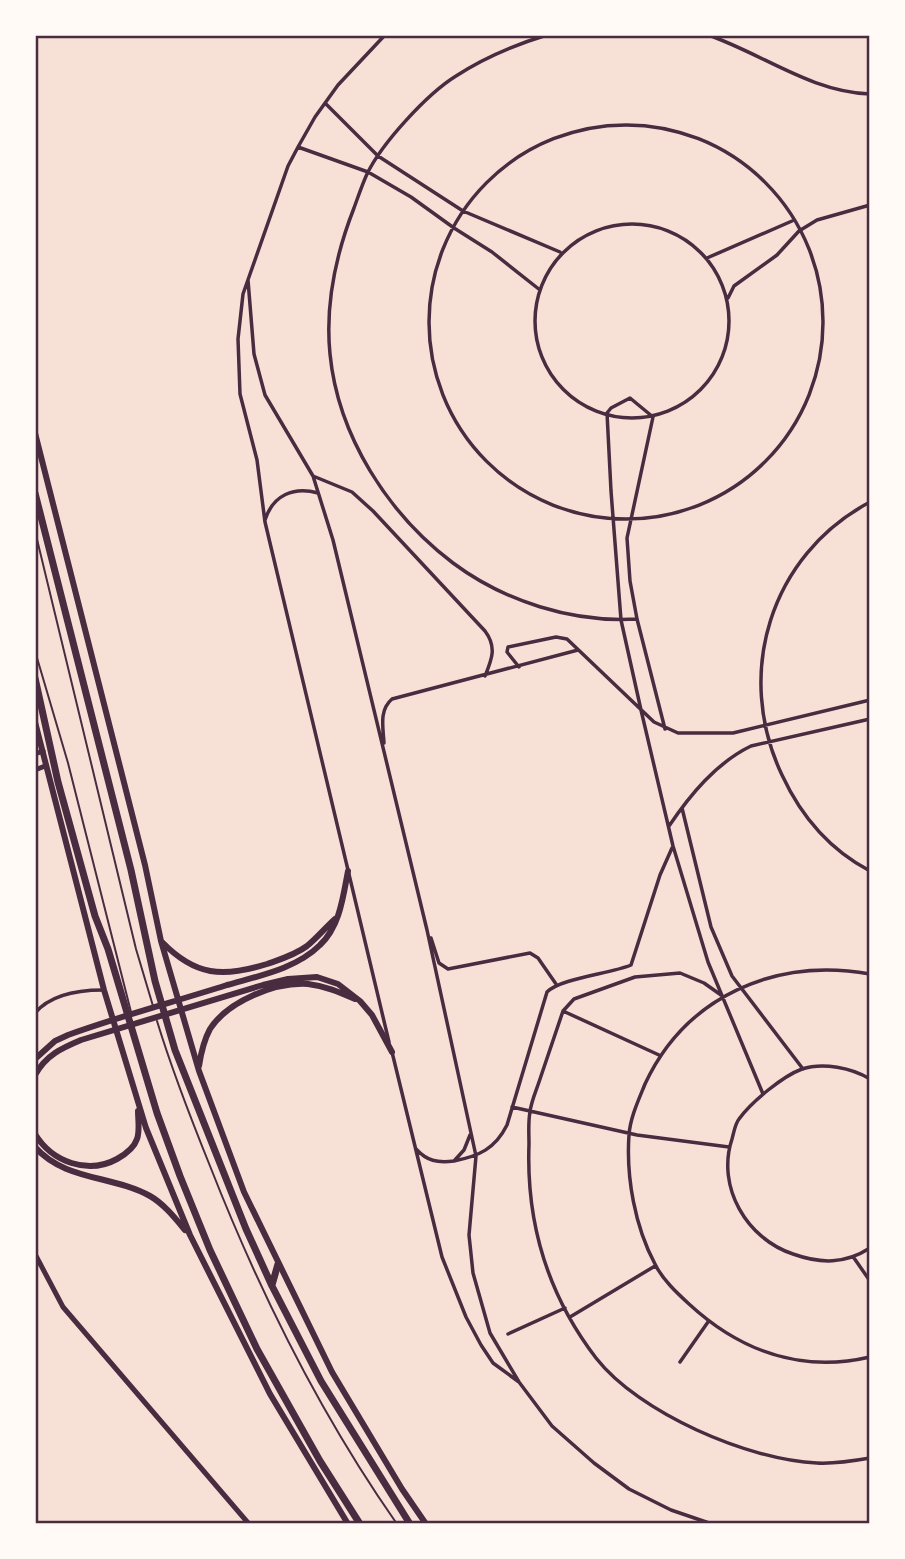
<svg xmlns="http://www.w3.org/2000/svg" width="905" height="1559" font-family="'Roboto Condensed',sans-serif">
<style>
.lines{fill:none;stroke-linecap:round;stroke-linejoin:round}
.service{stroke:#4a2c40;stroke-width:2}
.minor{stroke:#4a2c40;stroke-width:3.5}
.secondary{stroke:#4a2c40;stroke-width:5}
.primary{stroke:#4a2c40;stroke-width:6}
.motorway{stroke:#4a2c40;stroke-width:7}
.neatline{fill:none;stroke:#4a2c40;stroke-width:2.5}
</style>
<rect width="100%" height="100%" fill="#f7e1d7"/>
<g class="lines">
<!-- service -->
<path class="service" d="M 35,531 L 136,949 L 153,1006
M 35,651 L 68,763 L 131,1012
M 157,1021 C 172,1070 191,1119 210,1166 C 259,1291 320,1414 397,1524"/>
<!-- minor -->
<path class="minor" d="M 385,35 L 338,85 L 315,117 L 298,147 L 288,166 L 243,294 L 238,339 L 240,394 L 257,460 L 265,522 L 389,1042
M 547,35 C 514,45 485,57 456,76 C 427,94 382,143 367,174 C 362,185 358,197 354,208 C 336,254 325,304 330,354 C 338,436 388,514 453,563 C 504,601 572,623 637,619
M 708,35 C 763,54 811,92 870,94
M 325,103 L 378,156 L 463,211 L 560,252
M429 322a197 197 0 1 1 394 0a197 197 0 1 1-394 0Z
M 298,147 L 368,172 L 411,197 L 454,228 L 492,252 L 540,290
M535 321a97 97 0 1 1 194 0a97 97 0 1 1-194 0Z
M 707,258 L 792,221
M 248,280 L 254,354 L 265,395 L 313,476 L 333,540 L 427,930 L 476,1156 L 469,1235 L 473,1273 L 490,1333 L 519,1382 L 552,1426 L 594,1463 L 629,1489 L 671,1510 L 712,1524
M 728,298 L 734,286 L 777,255 L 799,231 L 817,220 L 870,205
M 313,476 L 352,492 L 373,511 L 485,631 C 497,647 492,659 485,676
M 870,502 C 770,555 734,674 782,775 C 801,816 830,850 870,871
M 265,520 C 273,495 294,486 318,493
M 519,667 L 507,652 L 508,647 L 556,637 L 567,639 L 654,722 L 678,733 L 733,733 L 870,700
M 665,729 L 637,619 L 630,581 L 627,538 L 653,417 L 630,398 L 611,408 L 607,413 L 611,491 L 621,620 L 641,710 L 673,846 L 708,962 L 763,1094
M 384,743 C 383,727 379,710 392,699 L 578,650
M 682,808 L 711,927 L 732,976 L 803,1069
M 669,826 C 690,795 716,763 751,746 L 870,719
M 431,938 L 439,963 L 448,969 L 530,953 L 538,958 L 556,984
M 870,974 C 776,957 686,996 645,1084 C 639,1099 630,1118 629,1135 C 626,1177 635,1227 655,1264 C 662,1279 677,1293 689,1304 C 740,1351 801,1373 870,1357
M 721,995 L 704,983 L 680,973 L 635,977 L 574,999 L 563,1011 C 555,1034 547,1058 539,1082 C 536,1091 531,1102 530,1112 C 528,1122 529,1134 529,1144 C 526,1224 547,1294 596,1358 C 639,1413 748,1460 817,1463 C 834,1464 853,1461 870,1458
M 563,1011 L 659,1055
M 35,1013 C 51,994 80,990 103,990
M 392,1052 L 442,1257 L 466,1317 L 481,1345 L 493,1363 L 519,1382
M 870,1079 C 852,1068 823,1062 802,1069 C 783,1076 751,1102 739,1119 C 735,1124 734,1132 732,1139 C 716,1187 747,1239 793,1254 C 821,1264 845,1264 870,1248
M 512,1107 L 637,1135 L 729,1147
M 416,1149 C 427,1161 437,1163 454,1161 L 464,1150 L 470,1135
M 454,1161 C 479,1156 495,1149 507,1125 L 547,992 C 561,978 610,974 631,965 L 660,875 L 672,848
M 854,1258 L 870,1281
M 570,1317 L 655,1266
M 508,1334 L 565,1308
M 680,1362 L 708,1322"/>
<!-- secondary -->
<path class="secondary" d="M 35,754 L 43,751
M 35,770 L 45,766
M 35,1254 L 63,1307 L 249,1524"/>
<!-- primary -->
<path class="primary" d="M 35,433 L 145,865 L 161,941 L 199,1071 L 244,1192 L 332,1372 L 402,1489 L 426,1524
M 35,722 L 104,990 L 146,1128 L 190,1235 L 270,1394 L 348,1524
M 162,942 C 195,976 223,978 267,964 C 281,959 295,955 307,946 C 317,938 325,928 335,919
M 35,1059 L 55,1041 L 68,1035 C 120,1016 174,1002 227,985 C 258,976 296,969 320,945 C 340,926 343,897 348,871
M 199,1066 C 201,1053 204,1040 210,1029 C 228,1001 275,982 308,984 C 325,986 339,992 355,999
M 35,1075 C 46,1055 62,1048 81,1040 L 263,985 L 288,979 L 317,977 L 338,984 L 360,1001 L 372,1015 L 392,1052
M 35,1134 C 52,1162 88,1175 117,1159 C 126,1154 134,1148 137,1139 C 140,1131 138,1120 138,1111
M 35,1147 C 65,1181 112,1175 150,1196 C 164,1204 175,1218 185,1230"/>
<!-- motorway -->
<path class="motorway" d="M 35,493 L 131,870 L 155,981 L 175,1050 L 246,1229 L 272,1286 L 321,1381 L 410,1524
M 35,678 L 58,782 L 95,916 L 108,949 L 157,1113 L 180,1176 L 210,1250 L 257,1349 L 320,1461 L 360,1524
M 272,1285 L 278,1264"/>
</g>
<!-- border -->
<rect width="905" height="1559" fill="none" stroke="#fffaf5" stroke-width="74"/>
<rect x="37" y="37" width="831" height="1485" class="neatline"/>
</svg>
